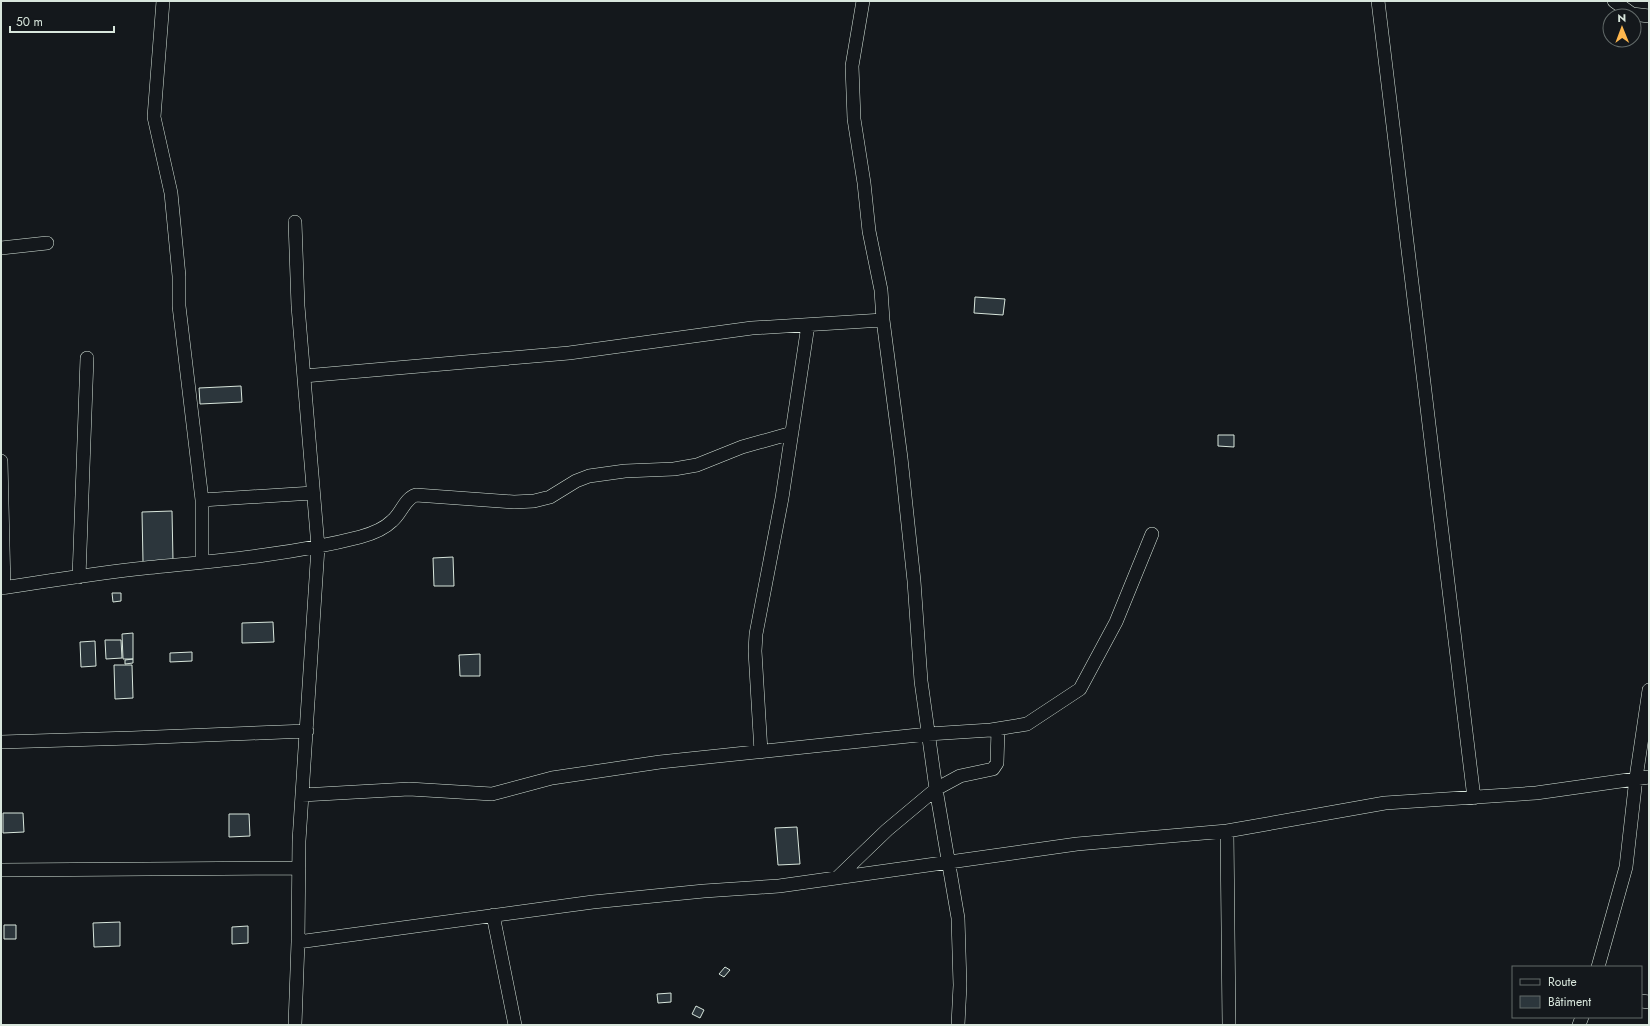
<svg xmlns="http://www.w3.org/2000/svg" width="1650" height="1026" font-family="Jost,sans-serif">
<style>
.building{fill:#2c363c;stroke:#d8e6dc}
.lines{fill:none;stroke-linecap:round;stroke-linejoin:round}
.minor-casing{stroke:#d8e6dc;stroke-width:14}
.minor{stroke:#14181c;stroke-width:13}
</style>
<rect width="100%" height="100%" fill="#14181c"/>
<!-- building -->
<path class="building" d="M 975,297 L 1005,299 L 1003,315 L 974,313 Z
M 241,386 L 242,402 L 200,404 L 199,388 Z
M 1218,435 L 1234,435 L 1234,447 L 1218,446 Z
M 172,511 L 173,561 L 143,562 L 142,512 Z
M 453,557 L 454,586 L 434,586 L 433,558 Z
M 112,593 L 121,593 L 121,601 L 113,602 Z
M 273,622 L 274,642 L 242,643 L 242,623 Z
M 133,633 L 133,659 L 123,659 L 122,634 Z
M 105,640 L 121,640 L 122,658 L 106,659 Z
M 95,641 L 96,666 L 81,667 L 80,642 Z
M 192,652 L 192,661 L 170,662 L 170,653 Z
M 480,654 L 480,676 L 460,676 L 459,655 Z
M 133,659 L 133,663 L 125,664 L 125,660 Z
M 114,665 L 132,665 L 133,698 L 115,699 Z
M 3,813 L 23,813 L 24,832 L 3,833 Z
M 229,814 L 249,814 L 250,836 L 229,837 Z
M 797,827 L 800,864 L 778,865 L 775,828 Z
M 120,922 L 120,946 L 94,947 L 93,923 Z
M 4,925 L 16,925 L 16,939 L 4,939 Z
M 248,926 L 248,943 L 232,944 L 232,927 Z
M 725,967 L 730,970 L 724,977 L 719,974 Z
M 671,993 L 671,1002 L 658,1003 L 657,994 Z
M 696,1006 L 704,1010 L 700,1018 L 692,1014 Z"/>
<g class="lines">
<defs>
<path id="minor" d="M 163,1 L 154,117 L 171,193 L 179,276 L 179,306 L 202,500 L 202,562
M 863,1 L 852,66 L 854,119 L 864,183 L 869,231 L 881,290 L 883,320 L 901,458 L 914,581 L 921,681 L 936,789 L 958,918 L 960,985 L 958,1025
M 1378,1 L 1474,798
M 1614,1 L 1632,14 L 1649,16
M 1,248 L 47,243
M 304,376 L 569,353 L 752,328 L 883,320
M 1,461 L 4,588
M 202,500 L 313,493
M 79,577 L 87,358
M 1,588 C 49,581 97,573 145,568 C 216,561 290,555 360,537 C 371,534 384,529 392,521 C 401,514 405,498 416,495 L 514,502 L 534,501 L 550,497 L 576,481 L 589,476 L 625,471 L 674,469 L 697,465 L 742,447 L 792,433
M 1,742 L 132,738 L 307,731
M 761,752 L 755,651 L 756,634 L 782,498 L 808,325
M 302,795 L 409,789 L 492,794 L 552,778 L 660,762 L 928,734 L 991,730 L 1027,724 L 1080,689 L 1116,622 L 1152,534
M 1227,831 L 1229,1025
M 1,870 L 299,868
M 837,878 L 887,830 L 936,789 L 960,776 L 993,769 L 997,763 L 998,729
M 493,915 L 515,1025
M 298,942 L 593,902 L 704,891 L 779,886 L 1077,844 L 1227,831 L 1385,803 L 1536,793 L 1649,777
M 1598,967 L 1626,867 L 1636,778 L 1649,690
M 1641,1001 L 1649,1002
M 295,1025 L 298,942 L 299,841 L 318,547 L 298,306 L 295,222
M 1579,1025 L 1582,1017"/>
</defs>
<!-- minor casing -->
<use href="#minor" class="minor-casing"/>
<!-- minor -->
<use href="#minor" class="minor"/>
</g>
<!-- border -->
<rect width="1650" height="1026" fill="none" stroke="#d8e6dc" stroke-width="4"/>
<!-- legend -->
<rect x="1512" y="966" width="130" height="52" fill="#14181c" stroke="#626a69"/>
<rect x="1520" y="979" width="20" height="6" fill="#14181c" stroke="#626a69"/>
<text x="1548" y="986" font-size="12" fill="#d8e6dc">Route</text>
<rect x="1520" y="996" width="20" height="12" fill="#2c363c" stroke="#626a69"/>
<text x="1548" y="1006" font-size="12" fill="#d8e6dc">Bâtiment</text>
<!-- north arrow -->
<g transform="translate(1622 28) rotate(359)"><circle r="19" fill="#14181c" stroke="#626a69"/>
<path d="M0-3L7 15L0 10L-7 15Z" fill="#ffb74d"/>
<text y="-6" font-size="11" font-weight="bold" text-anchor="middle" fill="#d8e6dc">N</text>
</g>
<!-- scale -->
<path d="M10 26v6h104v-6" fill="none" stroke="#d8e6dc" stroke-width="2"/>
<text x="16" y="26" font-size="12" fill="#d8e6dc" stroke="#14181c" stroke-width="3" paint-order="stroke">50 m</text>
</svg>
